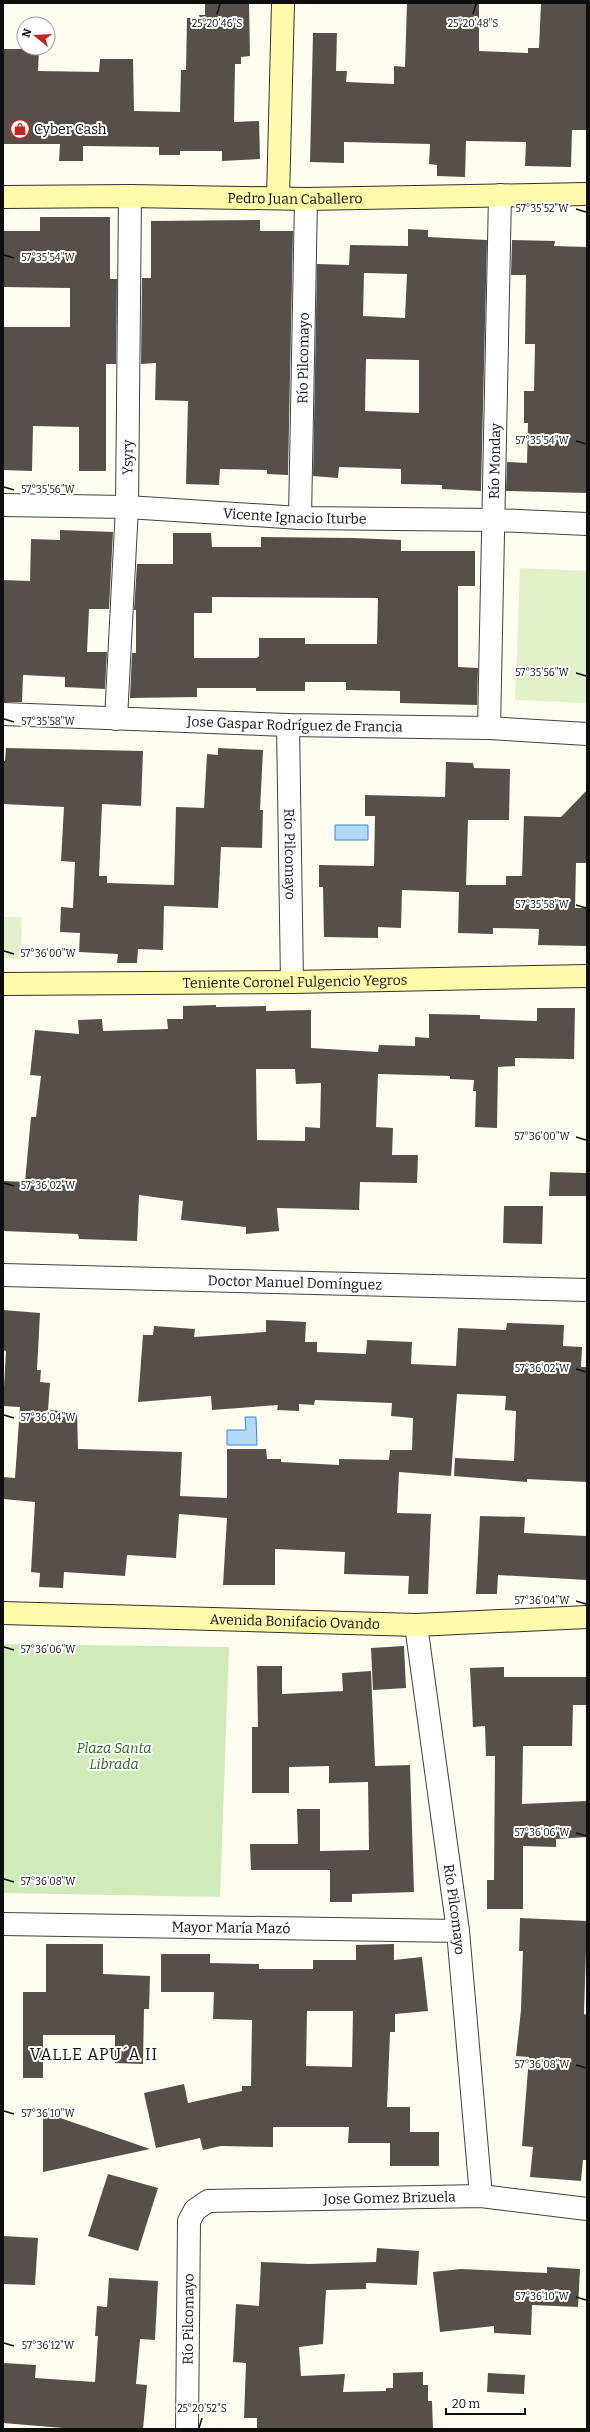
<svg xmlns="http://www.w3.org/2000/svg" width="590" height="2432" font-family="Bitter,serif">
<style>
.green{fill:#cfebb7}
.pitch{fill:#e1f2ca}
.water{fill:#b2d9f8;stroke:#3789d1}
.building{fill:#57504a;fill-rule:evenodd}
.lines{fill:none;stroke-linecap:round;stroke-linejoin:round}
.street-casing{stroke:#414141;stroke-width:24}
.secondary-casing{stroke:#303030;stroke-width:24}
.street{stroke:#fff;stroke-width:22}
.secondary{stroke:#fffbaa;stroke-width:22}
.ticks{fill:none;stroke:#0e0e0e;stroke-width:1.5}
.labels{text-anchor:middle;stroke-width:4;stroke-linejoin:round;paint-order:stroke}
.poi-label{font-size:14px;fill:#0e0e0e;stroke:#fff;text-anchor:start}
.street-label{font-size:14px;fill:#0e0e0e;stroke:#fff}
.park-label{font-size:14px;font-style:italic;fill:#27681c;stroke:#fff}
.quarter-label{font-size:16px;letter-spacing:1px;fill:#0e0e0e;stroke:#fff}
.ticks-label{font-size:10px;text-anchor:middle;fill:#0e0e0e;stroke:#fff;stroke-width:4;stroke-linejoin:round;paint-order:stroke}
</style>
<rect width="100%" height="100%" fill="#fffdef"/>
<!-- green -->
<path class="green" d="M 3,1644 L 229,1647 L 220,1897 L 3,1893 Z"/>
<!-- pitch -->
<path class="pitch" d="M 520,568 L 587,571 L 587,703 L 515,700 Z
M 3,917 L 22,917 L 21,959 L 3,958 Z"/>
<!-- water -->
<path class="water" d="M 335,825 L 368,825 L 368,840 L 335,840 Z
M 245,1417 L 256,1417 L 257,1445 L 227,1445 L 227,1430 L 246,1430 Z"/>
<!-- building -->
<path class="building" d="M 205,3 L 249,3 L 250,56 L 241,57 L 241,64 L 235,64 L 234,122 L 259,121 L 260,159 L 222,161 L 222,151 L 180,151 L 180,155 L 159,155 L 159,147 L 83,146 L 83,161 L 59,161 L 60,144 L 3,144 L 3,49 L 39,49 L 38,71 L 99,72 L 100,59 L 133,59 L 134,111 L 180,112 L 181,70 L 186,70 L 187,18 L 200,18 L 199,15 L 205,15 Z
M 407,3 L 479,3 L 479,51 L 528,53 L 528,48 L 539,48 L 541,3 L 587,3 L 587,130 L 572,130 L 571,167 L 525,166 L 526,142 L 466,141 L 465,177 L 437,176 L 437,165 L 429,164 L 430,144 L 344,142 L 344,163 L 310,162 L 313,33 L 337,33 L 336,71 L 347,71 L 346,82 L 394,84 L 394,66 L 405,67 Z
M 40,217 L 110,217 L 110,279 L 117,279 L 116,364 L 106,364 L 106,471 L 79,471 L 79,427 L 33,426 L 32,471 L 3,470 L 3,327 L 70,327 L 70,288 L 3,287 L 3,231 L 40,231 Z
M 260,220 L 260,231 L 293,231 L 288,475 L 267,474 L 267,470 L 220,469 L 219,485 L 186,484 L 188,401 L 155,400 L 156,363 L 141,364 L 142,278 L 151,278 L 151,221 Z
M 408,229 L 428,230 L 428,237 L 487,240 L 481,491 L 442,489 L 442,485 L 401,484 L 401,469 L 339,467 L 338,478 L 313,476 L 317,264 L 349,265 L 350,245 L 408,246 ZM 364,273 L 407,274 L 405,318 L 363,316 ZM 366,359 L 419,360 L 419,413 L 365,411 Z
M 512,240 L 555,241 L 554,246 L 587,247 L 587,493 L 506,491 L 507,462 L 527,463 L 528,423 L 524,423 L 524,391 L 534,391 L 535,344 L 525,344 L 526,275 L 511,275 Z
M 60,530 L 113,532 L 109,609 L 89,609 L 87,652 L 107,652 L 105,689 L 65,687 L 65,677 L 23,675 L 22,702 L 3,702 L 3,580 L 30,581 L 31,539 L 60,540 Z
M 173,533 L 211,533 L 212,547 L 261,547 L 261,537 L 353,538 L 401,540 L 401,551 L 475,551 L 475,586 L 458,586 L 458,667 L 478,668 L 477,705 L 400,703 L 400,691 L 346,690 L 346,682 L 305,682 L 305,691 L 256,691 L 256,688 L 197,688 L 197,697 L 130,698 L 132,653 L 136,653 L 136,610 L 134,610 L 137,564 L 173,564 ZM 212,597 L 378,598 L 377,644 L 305,644 L 305,638 L 259,638 L 259,656 L 257,658 L 194,658 L 194,613 L 212,613 Z
M 6,748 L 143,751 L 141,806 L 102,804 L 99,876 L 107,876 L 107,883 L 174,885 L 176,807 L 204,808 L 207,754 L 218,755 L 218,748 L 263,750 L 260,810 L 263,810 L 262,848 L 221,847 L 218,908 L 164,906 L 163,950 L 138,949 L 137,963 L 117,963 L 118,954 L 79,952 L 80,933 L 60,932 L 61,907 L 73,908 L 75,862 L 61,861 L 64,807 L 3,804 L 3,761 L 5,761 Z
M 446,762 L 473,763 L 474,768 L 510,769 L 509,820 L 468,820 L 466,885 L 506,885 L 506,876 L 522,876 L 524,816 L 561,817 L 587,790 L 587,863 L 576,863 L 575,908 L 587,908 L 587,946 L 538,945 L 539,929 L 493,928 L 493,934 L 458,933 L 459,892 L 402,890 L 401,928 L 378,927 L 378,938 L 324,937 L 323,887 L 319,887 L 319,865 L 374,866 L 375,816 L 365,816 L 365,795 L 445,797 Z
M 216,1005 L 216,1007 L 266,1006 L 266,1011 L 311,1010 L 311,1048 L 378,1052 L 379,1045 L 415,1046 L 415,1037 L 429,1038 L 429,1014 L 480,1015 L 480,1019 L 537,1021 L 537,1008 L 575,1008 L 574,1059 L 515,1058 L 515,1066 L 498,1067 L 497,1128 L 475,1127 L 476,1091 L 473,1091 L 474,1080 L 450,1079 L 450,1076 L 378,1074 L 376,1127 L 393,1128 L 392,1155 L 418,1155 L 417,1183 L 360,1182 L 359,1210 L 277,1208 L 279,1231 L 246,1234 L 246,1227 L 181,1220 L 183,1201 L 139,1195 L 137,1241 L 79,1239 L 78,1234 L 3,1231 L 3,1181 L 25,1182 L 31,1117 L 36,1117 L 41,1076 L 30,1075 L 35,1030 L 79,1034 L 78,1020 L 102,1019 L 103,1031 L 168,1029 L 167,1019 L 183,1019 L 183,1006 ZM 256,1069 L 295,1069 L 296,1084 L 321,1083 L 320,1128 L 305,1127 L 305,1141 L 257,1140 Z
M 550,1172 L 587,1173 L 587,1196 L 549,1196 Z
M 504,1206 L 543,1206 L 542,1244 L 503,1243 Z
M 3,1310 L 40,1313 L 37,1370 L 41,1370 L 40,1382 L 50,1383 L 48,1410 L 77,1412 L 78,1449 L 182,1452 L 180,1496 L 227,1498 L 227,1449 L 266,1449 L 267,1459 L 281,1459 L 281,1462 L 339,1465 L 339,1459 L 389,1460 L 390,1450 L 412,1450 L 413,1418 L 391,1416 L 392,1403 L 315,1400 L 314,1405 L 299,1404 L 299,1411 L 277,1410 L 278,1405 L 212,1410 L 211,1396 L 138,1402 L 143,1335 L 153,1335 L 154,1326 L 195,1329 L 194,1337 L 266,1332 L 266,1320 L 306,1322 L 305,1342 L 317,1342 L 317,1352 L 366,1354 L 367,1340 L 412,1342 L 411,1364 L 456,1366 L 458,1328 L 506,1330 L 507,1323 L 564,1325 L 563,1346 L 582,1347 L 581,1367 L 587,1367 L 587,1482 L 527,1479 L 527,1482 L 454,1476 L 455,1458 L 514,1461 L 516,1411 L 505,1410 L 506,1396 L 457,1394 L 451,1476 L 399,1472 L 397,1513 L 431,1514 L 428,1594 L 408,1594 L 409,1576 L 344,1574 L 345,1552 L 275,1549 L 275,1585 L 223,1585 L 227,1518 L 179,1514 L 176,1558 L 127,1555 L 125,1576 L 64,1572 L 63,1588 L 39,1587 L 40,1573 L 31,1572 L 35,1502 L 3,1499 L 3,1477 L 15,1478 L 20,1407 L 3,1406 L 6,1351 L 3,1350 Z
M 480,1516 L 525,1517 L 524,1533 L 587,1536 L 587,1580 L 498,1575 L 497,1594 L 476,1594 Z
M 404,1646 L 406,1688 L 373,1690 L 371,1648 Z
M 257,1666 L 282,1666 L 282,1694 L 343,1691 L 342,1673 L 371,1671 L 375,1766 L 410,1765 L 414,1892 L 352,1894 L 352,1902 L 330,1902 L 330,1870 L 251,1870 L 250,1844 L 298,1844 L 297,1809 L 320,1809 L 320,1851 L 369,1850 L 368,1782 L 329,1783 L 329,1766 L 289,1767 L 289,1793 L 252,1793 L 252,1727 L 258,1727 Z
M 504,1667 L 504,1677 L 586,1677 L 586,1705 L 573,1705 L 572,1746 L 523,1746 L 522,1804 L 587,1801 L 587,1837 L 556,1839 L 556,1847 L 523,1846 L 523,1909 L 487,1909 L 487,1880 L 494,1880 L 495,1756 L 486,1756 L 485,1726 L 473,1727 L 470,1668 Z
M 520,1918 L 587,1921 L 584,2014 L 587,2015 L 587,2160 L 583,2160 L 581,2181 L 530,2177 L 533,2147 L 522,2146 L 529,2057 L 516,2056 L 521,2010 L 523,1951 L 519,1951 Z
M 46,1944 L 103,1944 L 103,1974 L 150,1976 L 149,2009 L 144,2009 L 143,2064 L 115,2063 L 115,2035 L 43,2035 L 43,2078 L 23,2078 L 23,1992 L 46,1992 Z
M 394,1944 L 394,1960 L 422,1957 L 428,2011 L 395,2014 L 395,2032 L 390,2032 L 387,2107 L 410,2107 L 410,2132 L 439,2132 L 439,2166 L 390,2166 L 390,2143 L 348,2143 L 349,2127 L 273,2127 L 273,2147 L 221,2146 L 203,2150 L 200,2138 L 156,2148 L 144,2093 L 184,2084 L 188,2103 L 242,2091 L 242,2086 L 251,2086 L 252,2020 L 213,2019 L 214,1992 L 161,1992 L 161,1954 L 210,1954 L 210,1963 L 259,1964 L 259,1969 L 313,1969 L 313,1960 L 356,1960 L 356,1945 ZM 307,2011 L 353,2011 L 352,2067 L 306,2066 Z
M 43,2112 L 150,2149 L 43,2172 Z
M 108,2174 L 158,2188 L 138,2251 L 88,2236 Z
M 3,2236 L 38,2238 L 35,2285 L 3,2284 Z
M 377,2248 L 419,2251 L 417,2285 L 366,2283 L 366,2289 L 326,2290 L 323,2344 L 299,2347 L 301,2376 L 345,2374 L 343,2392 L 386,2391 L 386,2388 L 393,2388 L 393,2373 L 423,2372 L 423,2385 L 428,2385 L 428,2401 L 432,2401 L 433,2429 L 257,2429 L 257,2418 L 244,2418 L 246,2363 L 233,2362 L 236,2304 L 259,2306 L 261,2262 L 309,2264 L 376,2262 Z
M 547,2267 L 580,2269 L 578,2307 L 532,2305 L 531,2335 L 494,2333 L 494,2326 L 440,2332 L 433,2272 L 461,2269 L 547,2273 Z
M 109,2278 L 158,2281 L 155,2340 L 140,2339 L 136,2384 L 147,2385 L 143,2429 L 75,2429 L 3,2423 L 3,2363 L 36,2365 L 35,2378 L 95,2382 L 98,2336 L 95,2336 L 97,2306 L 107,2307 Z
M 488,2373 L 525,2375 L 524,2394 L 487,2392 Z"/>
<g class="lines">
<defs>
<g id="street">
<path id="s1" d="M 3,505 L 127,507 L 300,518 L 494,520 L 587,524"/>
<path id="s2" d="M 300,518 L 306,199"/>
<path id="s3" d="M 3,714 L 288,725 L 489,728 L 587,734"/>
<path id="s4" d="M 116,719 L 127,507 L 130,196"/>
<path id="s5" d="M 288,725 L 292,982"/>
<path id="s6" d="M 489,728 L 500,195"/>
<path id="s7" d="M 3,1275 L 587,1290"/>
<path id="s8" d="M 416,1625 L 458,1931 L 481,2196"/>
<path id="s9" d="M 3,1924 L 458,1931"/>
<path id="s10" d="M 187,2429 L 189,2221 L 195,2210 L 208,2201 L 481,2196 L 587,2209"/>
</g>
<g id="secondary">
<path id="s11" d="M 3,197 L 130,196 L 306,199 L 587,194"/>
<path d="M 278,198 L 283,3"/>
<path id="s12" d="M 3,984 L 292,982 L 587,976"/>
<path id="s13" d="M 3,1613 L 416,1625 L 587,1617"/>
</g>
</defs>
<!-- street casing -->
<use href="#street" class="street-casing"/>
<!-- secondary casing -->
<use href="#secondary" class="secondary-casing"/>
<!-- street -->
<use href="#street" class="street"/>
<!-- secondary -->
<use href="#secondary" class="secondary"/>
</g>
<!-- ticks -->
<path class="ticks" d="M 217,14 L 220,4M 473,14 L 476,4M 576,209 L 586,212M 4,255 L 14,258M 576,441 L 586,444M 4,487 L 14,490M 576,673 L 586,676M 4,719 L 14,722M 576,905 L 586,908M 4,951 L 14,954M 576,1137 L 586,1140M 4,1183 L 14,1186M 576,1369 L 586,1372M 4,1415 L 14,1418M 576,1601 L 586,1604M 4,1647 L 14,1650M 576,1833 L 586,1836M 4,1879 L 14,1882M 576,2065 L 586,2068M 4,2111 L 14,2114M 576,2297 L 586,2300M 4,2343 L 14,2346M 199,2428 L 202,2418"/>
<!-- icons -->
<defs>
<symbol id="shop-ring" viewBox="-11 -11 22 22"><circle r="9.5" fill="#fff" stroke="#c22522" stroke-width="1.5"/><path d="M-5-2.5h2.3a2.7 3.5 0 0 1 5.4 0H5L5.5 6h-11ZM-1.5-2.5h3a1.5 2.3 0 0 0-3 0Z" fill="#c22522"/></symbol>
</defs>
<g fill-rule="evenodd">
<use href="#shop-ring" x="9" y="118" width="22" height="22"/>
</g>
<g class="labels">
<!-- poi labels -->
<g class="poi-label">
<text x="34" y="134">Cyber Cash</text>
</g>
<!-- street labels -->
<g class="street-label">
<text dy="5" stroke="none"><textPath href="#s11" startOffset="292">Pedro Juan Caballero</textPath></text>
<text dy="5" stroke="none"><textPath href="#s2" startOffset="160">Río Pilcomayo</textPath></text>
<text dy="5" stroke="none"><textPath href="#s4" startOffset="262">Ysyry</textPath></text>
<text dy="5" stroke="none"><textPath href="#s6" startOffset="267">Río Monday</textPath></text>
<text dy="5" stroke="none"><textPath href="#s1" startOffset="292">Vicente Ignacio Iturbe</textPath></text>
<text dy="5" stroke="none"><textPath href="#s3" startOffset="292">Jose Gaspar Rodríguez de Francia</textPath></text>
<text dy="5" stroke="none"><textPath href="#s5" startOffset="129">Río Pilcomayo</textPath></text>
<text dy="5" stroke="none"><textPath href="#s12" startOffset="292">Teniente Coronel Fulgencio Yegros</textPath></text>
<text dy="5" stroke="none"><textPath href="#s7" startOffset="292">Doctor Manuel Domínguez</textPath></text>
<text dy="5" stroke="none"><textPath href="#s13" startOffset="292">Avenida Bonifacio Ovando</textPath></text>
<text dy="5" stroke="none"><textPath href="#s8" startOffset="287">Río Pilcomayo</textPath></text>
<text dy="5" stroke="none"><textPath href="#s9" startOffset="228">Mayor María Mazó</textPath></text>
<text dy="5" stroke="none"><textPath href="#s10" startOffset="418">Jose Gomez Brizuela</textPath></text>
<text dy="5" stroke="none"><textPath href="#s10" startOffset="110">Río Pilcomayo</textPath></text>
</g>
<!-- park labels -->
<g class="park-label">
<text x="114" y="1753">Plaza Santa<tspan x="114" dy="16">Librada</tspan></text>
</g>
<!-- quarter labels -->
<g class="quarter-label">
<text x="94" y="2060">VALLE APU´A II</text>
</g>
</g>
<g class="ticks-label">
<text x="217" y="27">25°20'46"S</text>
<text x="473" y="27">25°20'48"S</text>
<text x="542" y="212">57°35'52"W</text>
<text x="48" y="261">57°35'54"W</text>
<text x="542" y="444">57°35'54"W</text>
<text x="48" y="493">57°35'56"W</text>
<text x="542" y="676">57°35'56"W</text>
<text x="48" y="725">57°35'58"W</text>
<text x="542" y="908">57°35'58"W</text>
<text x="48" y="957">57°36'00"W</text>
<text x="542" y="1140">57°36'00"W</text>
<text x="48" y="1189">57°36'02"W</text>
<text x="542" y="1372">57°36'02"W</text>
<text x="48" y="1421">57°36'04"W</text>
<text x="542" y="1604">57°36'04"W</text>
<text x="48" y="1653">57°36'06"W</text>
<text x="542" y="1836">57°36'06"W</text>
<text x="48" y="1885">57°36'08"W</text>
<text x="542" y="2068">57°36'08"W</text>
<text x="48" y="2117">57°36'10"W</text>
<text x="542" y="2300">57°36'10"W</text>
<text x="48" y="2349">57°36'12"W</text>
<text x="202" y="2412">25°20'52"S</text>
</g>
<!-- border -->
<rect width="590" height="2432" fill="none" stroke="#0e0e0e" stroke-width="8"/>
<!-- north arrow -->
<g transform="translate(36 36) rotate(288)"><circle r="19" fill="#ffffff" stroke="#9f9f9f"/>
<path d="M0-3L7 15L0 10L-7 15Z" fill="#c22522"/>
<text y="-6" font-size="11" font-weight="bold" text-anchor="middle" fill="#0e0e0e">N</text>
</g>
<!-- scale -->
<path d="M446 2408v6h79v-6" fill="none" stroke="#0e0e0e" stroke-width="2"/>
<text x="452" y="2408" font-size="12" fill="#0e0e0e" stroke="#ffffff" stroke-width="3" paint-order="stroke">20 m</text>
</svg>
